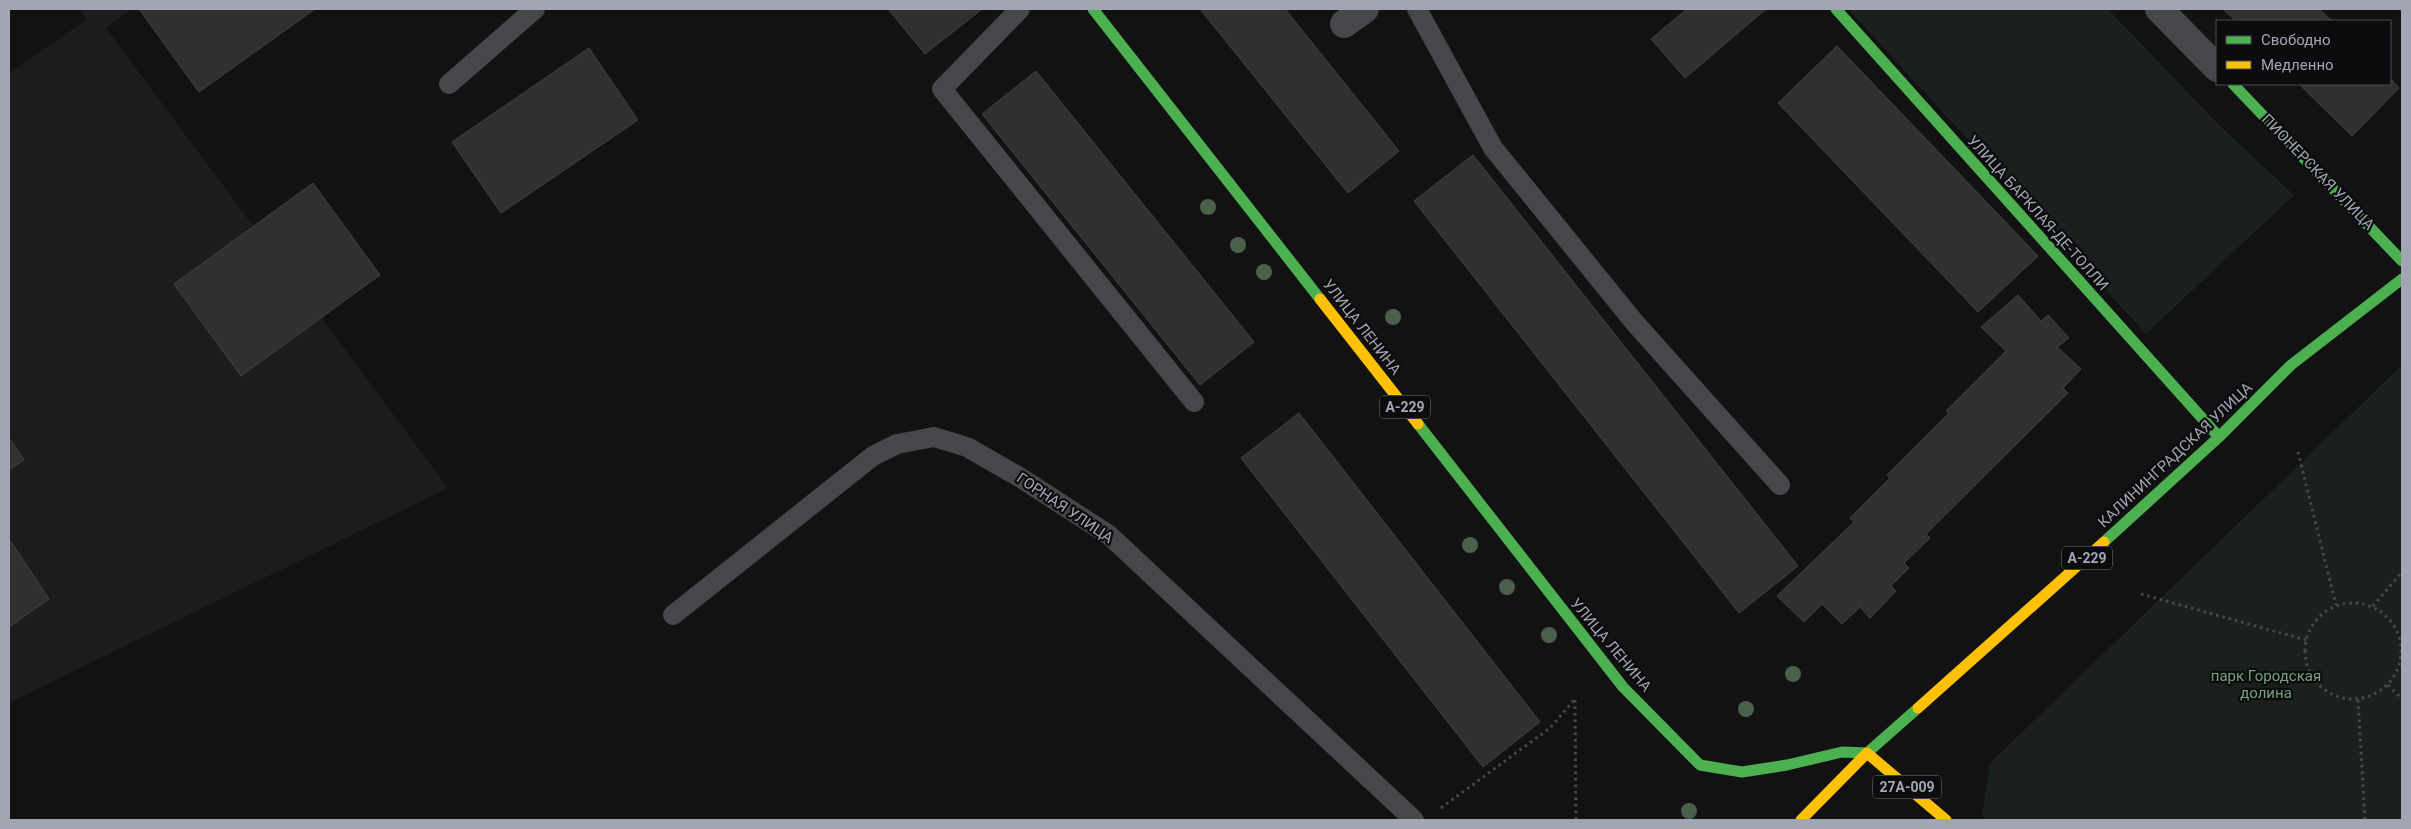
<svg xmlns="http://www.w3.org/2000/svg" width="2411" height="829" font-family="Roboto,sans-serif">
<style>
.built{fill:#1c1c1e}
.green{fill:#1a211c}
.building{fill:#303031;stroke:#404246}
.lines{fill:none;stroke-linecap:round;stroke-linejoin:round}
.path{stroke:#48484d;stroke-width:3;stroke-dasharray:2.5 4;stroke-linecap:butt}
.lane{stroke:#46474b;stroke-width:20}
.street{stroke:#46474b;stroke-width:28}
.fast{stroke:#4caf50;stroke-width:11}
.slow{stroke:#ffc107;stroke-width:11}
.tree{fill:#4a604d}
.labels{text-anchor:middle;stroke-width:4.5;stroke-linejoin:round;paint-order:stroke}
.shield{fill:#0c0c0e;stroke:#757882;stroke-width:1}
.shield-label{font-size:14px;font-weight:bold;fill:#a2a6b4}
.street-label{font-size:15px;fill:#a2a6b4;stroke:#0c0c0e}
.park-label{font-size:15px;fill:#77a07e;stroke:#0c0c0e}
</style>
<rect width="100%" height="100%" fill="#121212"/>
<!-- built -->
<path class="built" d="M 79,9 L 132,9 L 106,28 L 448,488 L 9,703 L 9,74 L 87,19 Z"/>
<!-- green -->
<path class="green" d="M 1848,9 L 2108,9 L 2218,124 L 2294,195 L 2146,334 Z
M 2402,365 L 2402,820 L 1988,820 L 1982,816 L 1990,763 Z"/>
<!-- building -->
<path class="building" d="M 139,9 L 315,9 L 199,92 Z
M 888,9 L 982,9 L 925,54 Z
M 1200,9 L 1285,9 L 1399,151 L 1348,193 Z
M 1687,9 L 1766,9 L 1685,78 L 1651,39 Z
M 2223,9 L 2319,9 L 2332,21 L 2236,21 Z
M 1837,46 L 2038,256 L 1978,312 L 1778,103 Z
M 589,48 L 638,120 L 501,213 L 452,142 Z
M 1036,71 L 1254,342 L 1200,385 L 982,114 Z
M 2390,78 L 2399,88 L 2352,136 L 2299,84 L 2390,84 Z
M 1473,155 L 1798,566 L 1739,613 L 1414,201 Z
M 313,183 L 380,275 L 241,376 L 174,284 Z
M 2018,295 L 2041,321 L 2048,315 L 2069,338 L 2057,347 L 2081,369 L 2063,388 L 2068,393 L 1926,534 L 1930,538 L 1904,563 L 1909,568 L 1891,586 L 1896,591 L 1870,618 L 1860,607 L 1842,624 L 1822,604 L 1804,622 L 1777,596 L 1854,522 L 1850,518 L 1890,478 L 1887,475 L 1949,413 L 1946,411 L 2006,351 L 1981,327 Z
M 1299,413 L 1540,722 L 1483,767 L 1241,458 Z
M 9,438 L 24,460 L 9,470 Z
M 9,539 L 49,599 L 9,627 Z"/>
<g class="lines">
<!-- path -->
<path class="path" d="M 2298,452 L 2336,605
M 2141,594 L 2306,640
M2305 651a48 48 0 1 1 96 0a48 48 0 1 1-96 0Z
M 2373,606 L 2402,572
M 2388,685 L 2402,699
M 1575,700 L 1576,820
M 2358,700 L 2365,820
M 1441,808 L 1550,728 L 1575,699"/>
<!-- lane -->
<path class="lane" d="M 1020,9 L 942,89 L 1194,402
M 1417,9 L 1493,148 L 1635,323 L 1780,485
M 449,84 L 535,9
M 673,615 L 873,456 L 897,444 L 934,437 L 967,447 L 1021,478 L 1109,535 L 1414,820"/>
<!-- street -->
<path class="street" d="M 2159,9 L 2217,68
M 1344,24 L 1365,9"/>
<!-- fast -->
<path class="fast" d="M 1093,9 L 1320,299
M 1836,9 L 2219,437
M 2233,84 L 2402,261
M 1418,424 L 1623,687 L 1700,765 L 1742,772 L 1787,765 L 1842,752 L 1867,753 L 1918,708
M 2104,542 L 2219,437 L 2291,365 L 2402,279"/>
<!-- slow -->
<path class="slow" d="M 1320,299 L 1418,424
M 1918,708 L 2104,542
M 1867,753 L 1946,820
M 1801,820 L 1867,753"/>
</g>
<!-- trees -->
<g class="tree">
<circle cx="1208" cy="207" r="8"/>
<circle cx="1238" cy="245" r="8"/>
<circle cx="1264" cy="272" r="8"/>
<circle cx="1393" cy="317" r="8"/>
<circle cx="1470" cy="545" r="8"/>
<circle cx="1507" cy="587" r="8"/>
<circle cx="1549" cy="635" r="8"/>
<circle cx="1793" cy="674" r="8"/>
<circle cx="1746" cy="709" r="8"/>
<circle cx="1689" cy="811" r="8"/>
</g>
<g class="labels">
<!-- shield labels -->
<g class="shield">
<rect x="1380" y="395.5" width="50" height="23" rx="4"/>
<rect x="2062" y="546.5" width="50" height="23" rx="4"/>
<rect x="1873" y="775.5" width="68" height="23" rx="4"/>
</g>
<g class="shield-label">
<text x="1405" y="412">А-229</text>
<text x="2087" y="563">А-229</text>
<text x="1907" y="792">27А-009</text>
</g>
<!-- street labels -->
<g class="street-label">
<text transform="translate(2318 172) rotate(46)" y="5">ПИОНЕРСКАЯ УЛИЦА</text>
<text transform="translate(2038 213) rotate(48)" y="5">УЛИЦА БАРКЛАЯ-ДЕ-ТОЛЛИ</text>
<text transform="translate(1362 327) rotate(52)" y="5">УЛИЦА ЛЕНИНА</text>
<text transform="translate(2175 455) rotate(-43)" y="5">КАЛИНИНГРАДСКАЯ УЛИЦА</text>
<text transform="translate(1065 508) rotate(34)" y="5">ГОРНАЯ УЛИЦА</text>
<text transform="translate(1611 645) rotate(50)" y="5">УЛИЦА ЛЕНИНА</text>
</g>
<!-- park labels -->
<g class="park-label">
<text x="2266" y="681">парк Городская<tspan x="2266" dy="17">долина</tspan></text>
</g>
</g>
<!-- border -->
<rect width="2411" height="829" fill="none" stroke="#a2a6b4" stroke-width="20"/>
<!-- legend -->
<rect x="2216" y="20" width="175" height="65" fill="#0c0c0e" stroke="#484a50"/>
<rect x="2226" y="36" width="25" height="8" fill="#4caf50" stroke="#484a50"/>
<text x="2261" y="45" font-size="15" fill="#a2a6b4">Свободно</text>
<rect x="2226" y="61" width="25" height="8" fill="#ffc107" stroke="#484a50"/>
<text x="2261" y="70" font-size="15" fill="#a2a6b4">Медленно</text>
</svg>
